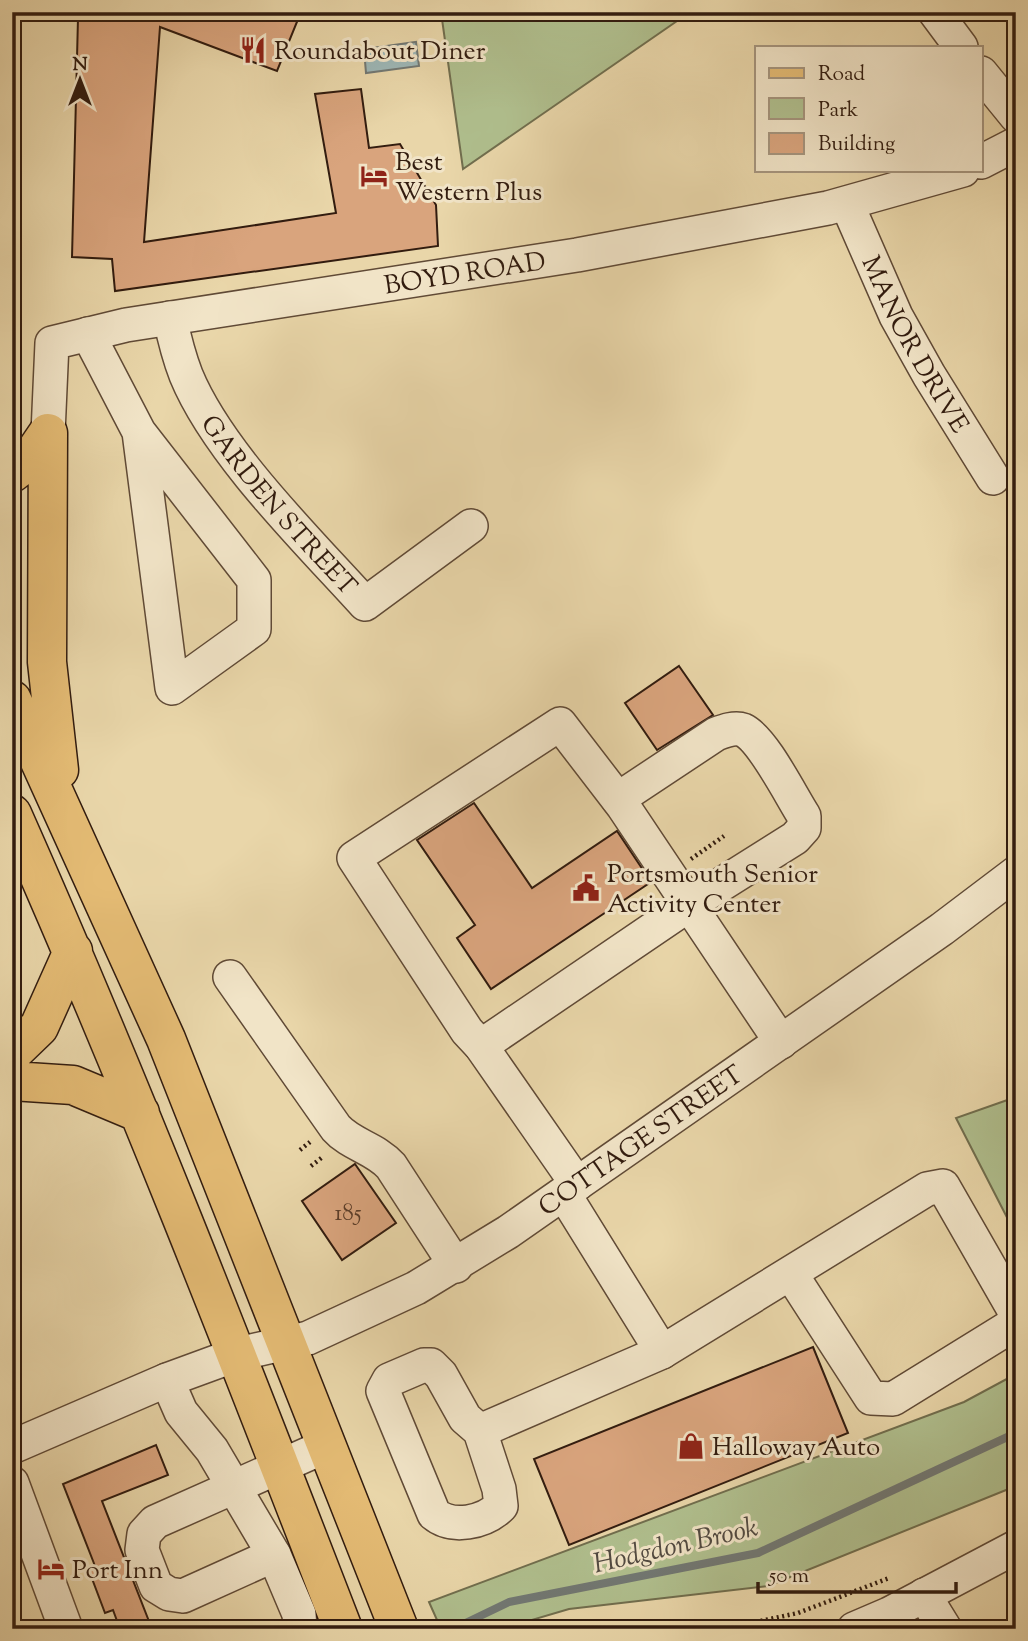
<svg xmlns="http://www.w3.org/2000/svg" width="1028" height="1641" font-family="'Sorts Mill Goudy',serif">
<style>
.green{fill:#b0bf8e;stroke:#716e4e;stroke-width:2}
.water{fill:#9db6b5;stroke:#727873;stroke-width:2}
.lines{fill:none;stroke-linecap:round;stroke-linejoin:round}
.stream{stroke:#727873;stroke-width:8}
.building{fill:#d9a47d;stroke:#321c0f;stroke-width:2}
.minor-casing{stroke:#604a36;stroke-width:36}
.major-casing{stroke:#321c0f;stroke-width:41}
.path{stroke:#321c0f;stroke-width:4.5;stroke-dasharray:2 3.5;stroke-linecap:butt}
.minor{stroke:#f1e4c7;stroke-width:33}
.major{stroke:#e4bb74;stroke-width:38}
.labels{text-anchor:middle;stroke-width:6;stroke-linejoin:round;paint-order:stroke}
.number-label{font-size:23px;fill:#5c3e2a}
.poi-label{font-size:26px;fill:#321c0f;stroke:#f1e4c7;text-anchor:start}
.street-label{font-size:26px;fill:#321c0f;stroke:#f1e4c7}
.water-label{font-size:28px;font-style:italic;fill:#524a41;stroke:#f1e4c7}
</style>
<rect width="100%" height="100%" fill="#e9d6a9"/>
<filter id="stains"><feTurbulence type="fractalNoise" baseFrequency=".00286" numOctaves="4"/><feColorMatrix values="0 0 0 0 .2 0 0 0 0 .09 0 0 0 0 .02 0 0 0 .5 -.17"/></filter>
<radialGradient id="worn" r=".72"><stop offset=".6" stop-color="#630" stop-opacity="0"/><stop offset="1" stop-color="#630" stop-opacity=".3"/></radialGradient>
<!-- green -->
<path class="green" d="M 441,12 L 690,12 L 463,169 Z
M 1016,1097 L 1016,1235 L 956,1118 Z
M 1016,1374 L 1016,1486 L 768,1586 L 569,1609 L 501,1629 L 441,1629 L 429,1602 L 964,1402 Z"/>
<!-- water -->
<path class="water" d="M 416,42 L 419,66 L 366,73 L 364,49 Z"/>
<g class="lines">
<!-- stream -->
<path class="stream" d="M 453,1629 L 509,1602 L 758,1553 L 1016,1433"/>
</g>
<!-- building -->
<path class="building" d="M 91,12 L 301,12 L 277,71 L 160,27 L 144,242 L 336,213 L 315,94 L 361,89 L 369,148 L 400,144 L 436,205 L 438,246 L 115,291 L 112,259 L 72,257 L 78,18 L 88,18 Z
M 679,666 L 713,715 L 657,750 L 625,703 Z
M 474,803 L 532,888 L 617,831 L 651,882 L 491,989 L 457,938 L 475,925 L 417,840 Z
M 355,1164 L 396,1223 L 342,1260 L 302,1201 Z
M 813,1347 L 848,1433 L 569,1545 L 534,1459 Z
M 156,1445 L 168,1475 L 102,1501 L 152,1629 L 120,1629 L 113,1610 L 105,1613 L 88,1568 L 95,1566 L 63,1484 Z"/>
<g class="lines">
<defs>
<g id="minor">
<path d="M 935,12 L 961,47"/>
<path d="M 981,73 L 1016,116"/>
<path d="M 981,162 L 1016,144"/>
<path id="s1" d="M 847,204 L 896,316 L 929,375 L 993,478"/>
<path id="s2" d="M 170,318 C 174,337 179,357 186,375 C 218,453 308,541 365,604 L 471,526"/>
<path d="M 88,334 L 139,432 L 254,580 L 254,629 L 172,688 L 139,432"/>
<path id="s3" d="M 48,433 L 52,343 L 126,325 L 577,255 L 828,208 L 963,170"/>
<path d="M 230,977 L 336,1128 C 351,1145 375,1148 391,1166 L 456,1266"/>
<path d="M 481,1046 L 687,906 L 795,838 L 804,828 L 804,816 C 791,796 763,739 743,730 C 735,727 724,731 716,734 L 618,799"/>
<path d="M 577,1184 L 481,1046 L 467,1031 L 354,858 L 560,724 L 623,806 L 781,1042"/>
<path d="M 564,1194 L 662,1352"/>
<path d="M 791,1274 L 871,1398 L 893,1399 L 1016,1323"/>
<path d="M 424,1365 L 431,1365 L 441,1375 L 465,1418 L 480,1431 L 499,1489 L 501,1506 C 484,1523 452,1529 434,1514 L 383,1391 L 389,1380 Z"/>
<path d="M 167,1380 L 181,1412 L 212,1450 L 274,1555 L 299,1614 L 300,1629"/>
<path d="M 480,1431 L 662,1352 L 927,1189 L 943,1186 L 1013,1308 L 1016,1320"/>
<path id="s4" d="M 12,1447 L 167,1380 L 238,1354 L 308,1338 L 416,1288 L 508,1232 L 942,929 L 1016,873"/>
<path d="M 12,1483 L 66,1629"/>
<path d="M 274,1555 L 183,1596 L 169,1594 L 156,1586 L 142,1550 L 144,1534 L 155,1522 L 326,1446"/>
<path d="M 924,1595 L 945,1629"/>
<path d="M 854,1629 L 889,1614 L 1016,1547"/>
</g>
<path id="major" d="M 48,433 L 47,662 L 59,770
M 12,473 L 31,458 L 48,433
M 12,700 L 166,1039 L 399,1629
M 12,814 C 131,1082 237,1355 343,1629
M 12,1053 L 39,1027 L 73,951
M 12,1081 L 73,1085 L 140,1113"/>
</defs>
<!-- minor casing -->
<use href="#minor" class="minor-casing"/>
<!-- major casing -->
<use href="#major" class="major-casing"/>
<!-- path -->
<path class="path" d="M 691,859 L 724,836
M 300,1150 L 310,1142
M 311,1166 L 324,1156
M 723,1629 L 798,1613 L 889,1578"/>
<!-- minor -->
<use href="#minor" class="minor"/>
<!-- major -->
<use href="#major" class="major"/>
</g>
<!-- icons -->
<defs>
<symbol id="restaurant-bare" viewBox="-9 -9 18 18"><path d="M-5-6h1v4h1v-4h1v4h1v-4h1v5L-1.5 .5V6h-2V.5L-5-1ZM5-6V6H3V1.5H1.5Q1.5-4 5-6Z" fill="#8f2418" stroke="#f1e4c7" stroke-width="2.5" paint-order="stroke"/></symbol>
<symbol id="hotel-bare" viewBox="-9 -9 18 18"><path d="M-6-4.5h1.5V1H6V5H4.5V3h-9V5H-6ZM-4 0a1.8 1.8 0 1 1 3.6 0ZM.5 0V-2.5h3Q6-2.5 6 0Z" fill="#8f2418" stroke="#f1e4c7" stroke-width="2.5" paint-order="stroke"/></symbol>
<symbol id="civic-bare" viewBox="-9 -9 18 18"><path d="M-.6-6.5H3V-4.5H.6V-3L4-1V1h2V6H-6V1h2V-1L-.6-3ZM-1.2 2.5V6h2.4V2.5Z" fill="#8f2418" stroke="#f1e4c7" stroke-width="2.5" paint-order="stroke"/></symbol>
<symbol id="shop-bare" viewBox="-9 -9 18 18"><path d="M-5-2.5h2.3a2.7 3.5 0 0 1 5.4 0H5L5.5 6h-11ZM-1.5-2.5h3a1.5 2.3 0 0 0-3 0Z" fill="#8f2418" stroke="#f1e4c7" stroke-width="2.5" paint-order="stroke"/></symbol>
</defs>
<g fill-rule="evenodd">
<use href="#restaurant-bare" x="234" y="31" width="38" height="38"/>
<use href="#hotel-bare" x="355" y="157" width="38" height="38"/>
<use href="#civic-bare" x="567" y="869" width="38" height="38"/>
<use href="#shop-bare" x="672" y="1427" width="38" height="38"/>
<use href="#hotel-bare" x="32" y="1550" width="38" height="38"/>
</g>
<g class="labels">
<!-- number labels -->
<g class="number-label">
<text x="348" y="1220">185</text>
</g>
<!-- poi labels -->
<g class="poi-label">
<text x="274" y="59">Roundabout Diner</text>
<text x="395" y="170">Best<tspan x="395" dy="30">Western Plus</tspan></text>
<text x="607" y="882">Portsmouth Senior<tspan x="607" dy="30">Activity Center</tspan></text>
<text x="712" y="1455">Halloway Auto</text>
<text x="72" y="1578">Port Inn</text>
</g>
<!-- street labels -->
<g class="street-label">
<text dy="9" stroke="none"><textPath href="#s3" startOffset="509">BOYD ROAD</textPath></text>
<text dy="9" stroke="none"><textPath href="#s1" startOffset="156">MANOR DRIVE</textPath></text>
<text dy="9" stroke="none"><textPath href="#s2" startOffset="220">GARDEN STREET</textPath></text>
<text dy="9" stroke="none"><textPath href="#s4" startOffset="704">COTTAGE STREET</textPath></text>
</g>
<!-- water labels -->
<g class="water-label">
<text transform="translate(675 1544) rotate(-13)" y="10">Hodgdon Brook</text>
</g>
</g>
<!-- margin -->
<rect width="1028" height="1641" fill="none" stroke="#e9d6a9" stroke-width="42"/>
<rect x="14" y="14" width="1000" height="1613" fill="none" stroke="#321c0f" stroke-width="3.5"/>
<rect x="21" y="21" width="986" height="1599" fill="none" stroke="#321c0f" stroke-width="2"/>
<!-- legend -->
<rect x="755" y="46" width="228" height="126" fill="#f1e4c7" stroke="#a5947d" stroke-width="2"/>
<rect x="769" y="68" width="35" height="10" fill="#e4bb74" stroke="#a5947d" stroke-width="2"/>
<text x="818" y="80" font-size="21" fill="#321c0f">Road</text>
<rect x="769" y="98" width="35" height="21" fill="#b0bf8e" stroke="#a5947d" stroke-width="2"/>
<text x="818" y="116" font-size="21" fill="#321c0f">Park</text>
<rect x="769" y="133" width="35" height="21" fill="#d9a47d" stroke="#a5947d" stroke-width="2"/>
<text x="818" y="150" font-size="21" fill="#321c0f">Building</text>
<!-- north arrow -->
<g transform="translate(80 80)" stroke="#f1e4c7" stroke-width="5" paint-order="stroke">
<path d="M0-5L12 26L0 18L-12 26Z" fill="#321c0f"/>
<text y="-10" font-size="19" font-weight="bold" text-anchor="middle" fill="#321c0f">N</text>
</g>
<!-- scale -->
<path d="M758 1582v10h198v-10" fill="none" stroke="#321c0f" stroke-width="3.5"/>
<text x="769" y="1582" font-size="21" fill="#321c0f" stroke="#f1e4c7" stroke-width="5" paint-order="stroke">50 m</text>
<rect width="100%" height="100%" filter="url(#stains)"/>
<rect width="100%" height="100%" fill="url(#worn)"/>
</svg>
